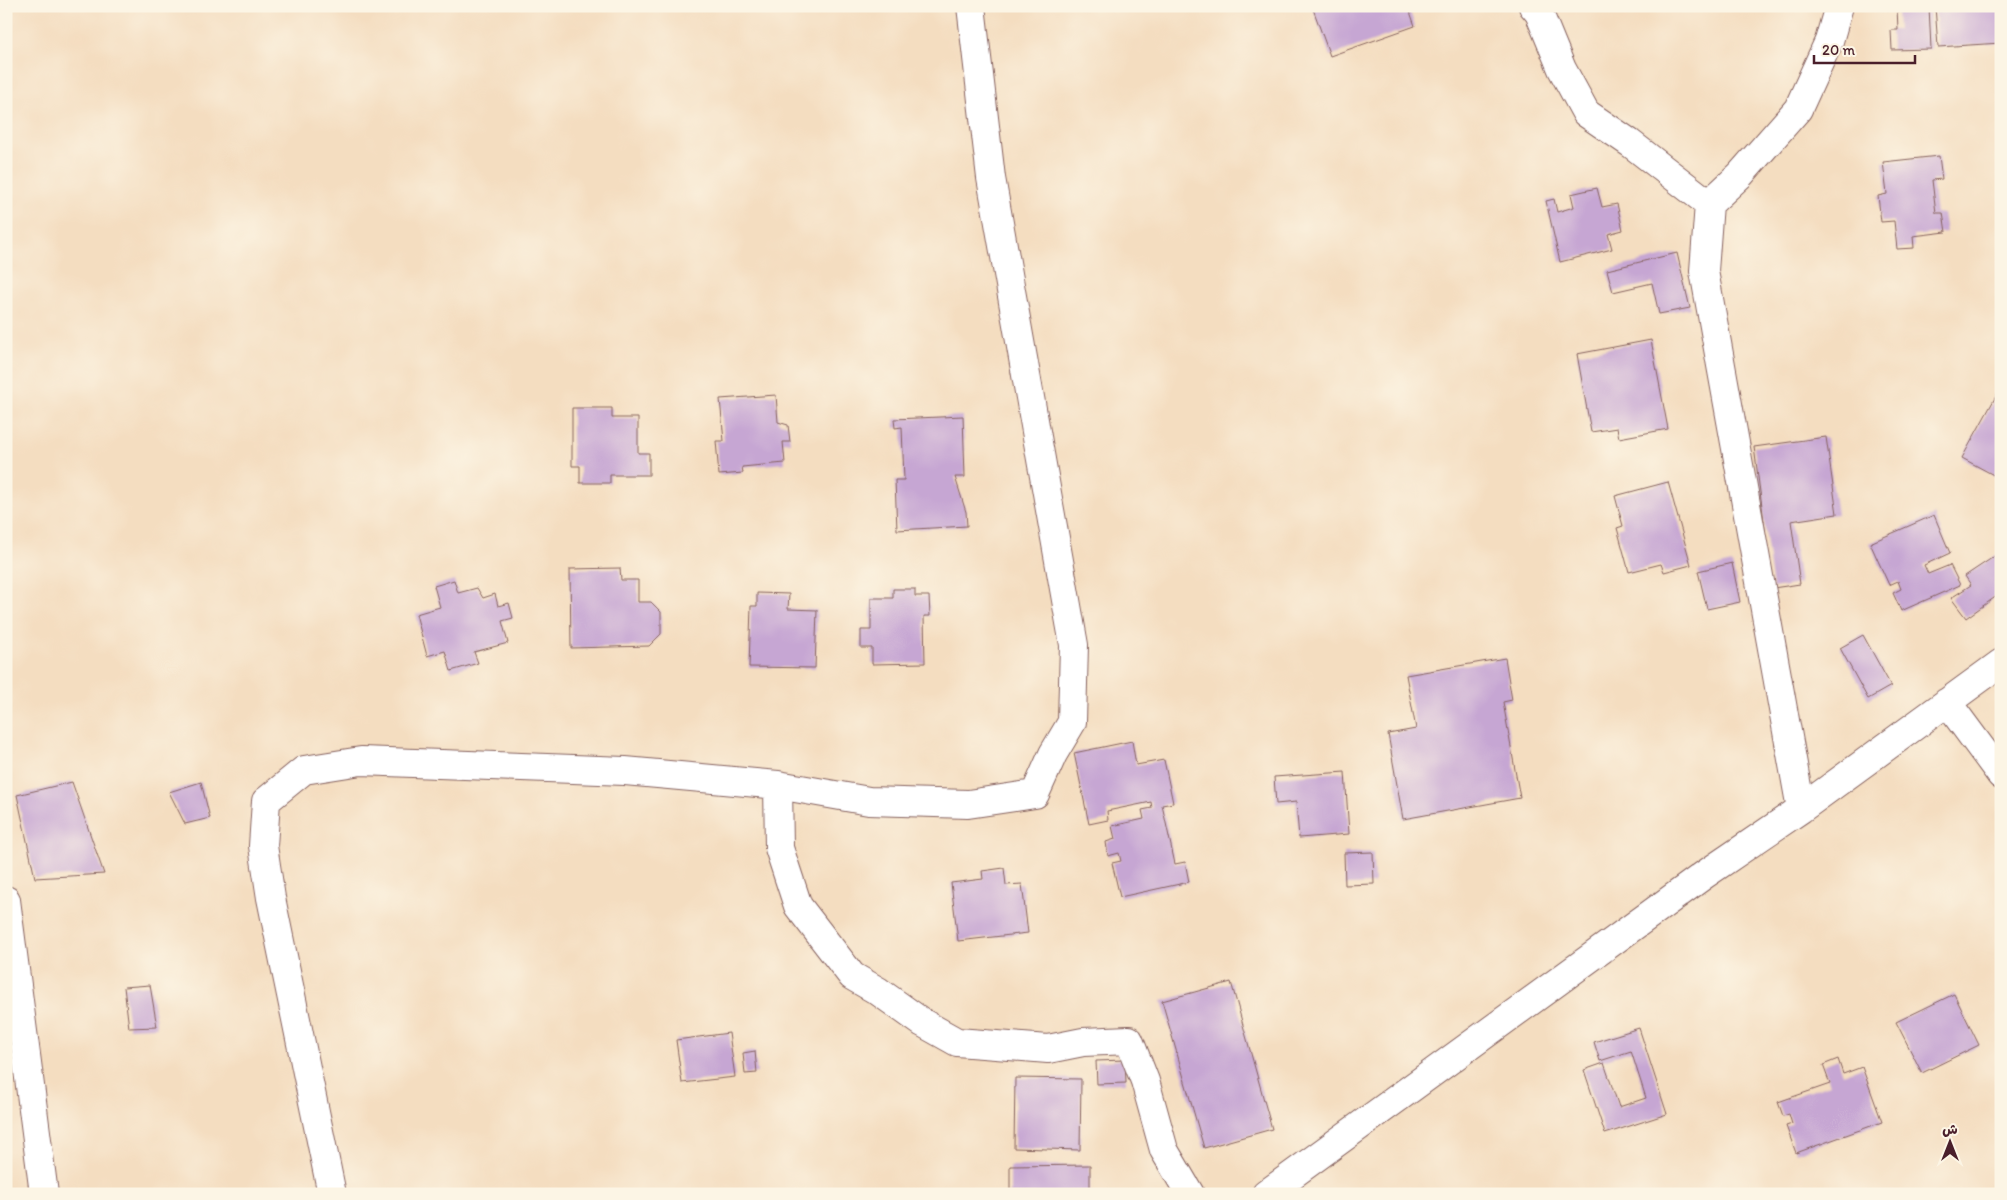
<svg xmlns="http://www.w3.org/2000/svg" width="2007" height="1200" font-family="Itim,'Playpen Sans Arabic',sans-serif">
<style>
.building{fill:#c6a6d3}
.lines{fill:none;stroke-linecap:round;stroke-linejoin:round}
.minor-casing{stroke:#86625f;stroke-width:30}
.minor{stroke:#fff;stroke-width:28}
</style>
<rect width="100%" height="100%" fill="#fcf5e5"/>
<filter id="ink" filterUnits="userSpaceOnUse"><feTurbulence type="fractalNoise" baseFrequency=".02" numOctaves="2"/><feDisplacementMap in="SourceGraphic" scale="10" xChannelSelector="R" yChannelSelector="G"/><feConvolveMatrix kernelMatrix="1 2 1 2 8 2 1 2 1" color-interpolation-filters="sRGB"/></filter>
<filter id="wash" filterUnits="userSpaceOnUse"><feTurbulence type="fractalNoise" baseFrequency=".0096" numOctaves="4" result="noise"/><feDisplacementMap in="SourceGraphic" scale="20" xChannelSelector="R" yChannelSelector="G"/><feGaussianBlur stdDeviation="1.12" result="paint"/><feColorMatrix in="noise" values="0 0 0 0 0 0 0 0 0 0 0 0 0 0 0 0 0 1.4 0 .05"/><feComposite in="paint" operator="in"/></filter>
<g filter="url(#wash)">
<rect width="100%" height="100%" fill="#f4ddc0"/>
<g id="blocks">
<!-- building -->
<path class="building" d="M 1312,6 L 1408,6 L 1415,26 L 1330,56 Z
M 1929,6 L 1931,49 L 1892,50 L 1891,30 L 1898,30 L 1897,7 Z
M 1935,6 L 2001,6 L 2001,43 L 1938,47 Z
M 1939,156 L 1942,179 L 1932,180 L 1936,213 L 1943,213 L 1946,232 L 1913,236 L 1914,248 L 1897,249 L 1894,221 L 1881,222 L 1878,196 L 1887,194 L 1883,162 Z
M 1597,188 L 1602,207 L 1617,204 L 1623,230 L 1608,234 L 1612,249 L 1560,262 L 1546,201 L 1554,199 L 1557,212 L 1574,207 L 1571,194 Z
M 1677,253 L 1690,308 L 1659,314 L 1652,283 L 1613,292 L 1607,270 Z
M 1651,340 L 1668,429 L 1619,438 L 1617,428 L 1591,432 L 1577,354 Z
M 2001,387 L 2001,479 L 1962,458 Z
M 776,395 L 778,422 L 788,425 L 790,442 L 783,442 L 785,463 L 742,467 L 743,473 L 719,475 L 716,441 L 724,441 L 720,399 Z
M 572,408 L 612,408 L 612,418 L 638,418 L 638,453 L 649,453 L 649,475 L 610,475 L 610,483 L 580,483 L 580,466 L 572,466 Z
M 963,416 L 965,477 L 955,477 L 966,512 L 967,526 L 897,530 L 895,480 L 904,480 L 902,427 L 895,428 L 894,419 Z
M 1826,437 L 1837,514 L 1791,521 L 1800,584 L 1773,588 L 1754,447 Z
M 1668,482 L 1691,565 L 1664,572 L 1661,564 L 1629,572 L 1617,528 L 1623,526 L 1615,496 Z
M 1934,515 L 1950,553 L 1924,565 L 1928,574 L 1950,565 L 1960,585 L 1901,611 L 1893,593 L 1901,589 L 1898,581 L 1889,585 L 1870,543 Z
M 2001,552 L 2001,593 L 1966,618 L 1951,598 L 1971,585 L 1965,576 Z
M 1732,563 L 1740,602 L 1707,609 L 1698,571 Z
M 620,568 L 621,580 L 638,580 L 638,602 L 651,602 L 661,612 L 661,634 L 649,646 L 571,648 L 570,569 Z
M 454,580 L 458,593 L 477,588 L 483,598 L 495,594 L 498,606 L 509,603 L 513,618 L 502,621 L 508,643 L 474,652 L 478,663 L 451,671 L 445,651 L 427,656 L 416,614 L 440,607 L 434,586 Z
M 893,589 L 915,589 L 915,596 L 929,596 L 930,616 L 924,616 L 925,663 L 872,664 L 872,648 L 861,648 L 861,630 L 871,630 L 871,598 L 893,598 Z
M 757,593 L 789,594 L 788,609 L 817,610 L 815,668 L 749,667 L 751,606 L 757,606 Z
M 1863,635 L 1891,686 L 1868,699 L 1840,648 Z
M 1505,658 L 1512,700 L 1503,702 L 1520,798 L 1403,819 L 1388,734 L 1416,729 L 1406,675 Z
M 1132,741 L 1136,765 L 1164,760 L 1173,803 L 1162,805 L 1175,864 L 1185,862 L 1189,882 L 1120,897 L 1112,863 L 1121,861 L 1119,853 L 1108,856 L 1106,842 L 1115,839 L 1112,826 L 1144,819 L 1142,810 L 1152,808 L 1151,802 L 1107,811 L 1108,820 L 1089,824 L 1074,753 Z
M 1345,772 L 1349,834 L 1299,838 L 1296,802 L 1276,804 L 1274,777 Z
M 72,782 L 104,874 L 35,878 L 17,795 Z
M 201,782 L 210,818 L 185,824 L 169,792 Z
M 1373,852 L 1374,884 L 1345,885 L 1344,853 Z
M 1004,868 L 1006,885 L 1022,884 L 1028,933 L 958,941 L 951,883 L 983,879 L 982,871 Z
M 1231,982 L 1272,1129 L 1204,1148 L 1162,1001 Z
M 150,985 L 157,1027 L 129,1028 L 124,987 Z
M 1954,994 L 1979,1045 L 1922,1073 L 1896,1022 Z
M 1639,1028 L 1667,1114 L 1605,1134 L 1584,1070 L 1604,1063 L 1619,1107 L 1646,1098 L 1631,1051 L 1600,1061 L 1594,1042 Z
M 729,1033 L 735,1077 L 682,1083 L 676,1040 Z
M 755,1051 L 757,1073 L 745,1074 L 743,1053 Z
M 1838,1059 L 1843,1074 L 1862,1067 L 1882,1122 L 1796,1153 L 1786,1126 L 1792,1124 L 1789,1114 L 1783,1116 L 1778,1102 L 1830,1084 L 1823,1065 Z
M 1125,1060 L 1126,1083 L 1097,1084 L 1096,1061 Z
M 1015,1078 L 1081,1079 L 1080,1150 L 1014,1148 Z
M 1090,1165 L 1090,1194 L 1010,1194 L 1010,1166 Z"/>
</g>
</g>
<g filter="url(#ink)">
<use href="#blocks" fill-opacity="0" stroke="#86625f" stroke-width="1"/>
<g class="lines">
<defs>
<path id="minor" d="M 1533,6 L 1539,13 L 1562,69 L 1586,113 L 1630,143 L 1709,204
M 1947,702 L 2001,775
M 778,785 L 779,848 L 798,906 L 852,976 L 878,991 L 923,1023 L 957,1042 L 1048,1049 L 1083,1042 L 1129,1040 L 1145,1081 L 1164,1150 L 1190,1194
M 1801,809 L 1704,271 L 1709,204 L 1740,175 L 1798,109 L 1829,41 L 1839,6
M 6,900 L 44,1194
M 332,1194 L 271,898 L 263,846 L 266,801 L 304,770 L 361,761 L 625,771 L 778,785 L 869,801 L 968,804 L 1035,794 L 1053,754 L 1072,722 L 1074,645 L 991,178 L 971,6
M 1266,1194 L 1704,875 L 1801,809 L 2001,663"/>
</defs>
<!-- minor casing -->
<use href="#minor" class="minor-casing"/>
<!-- minor -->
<use href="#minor" class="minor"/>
</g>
</g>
<!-- margin -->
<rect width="2007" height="1200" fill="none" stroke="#fcf5e5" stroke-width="25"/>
<!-- north arrow -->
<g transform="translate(1950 1142)" stroke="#fcf5e5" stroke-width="4" paint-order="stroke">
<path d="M0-4L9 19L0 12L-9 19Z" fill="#4a1f2b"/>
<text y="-8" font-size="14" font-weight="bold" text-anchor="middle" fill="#4a1f2b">ش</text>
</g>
<!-- scale -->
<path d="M1814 55v8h101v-8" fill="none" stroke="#4a1f2b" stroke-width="2.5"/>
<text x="1822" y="55" font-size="15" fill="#4a1f2b" stroke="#fcf5e5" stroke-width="4" paint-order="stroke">20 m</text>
</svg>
